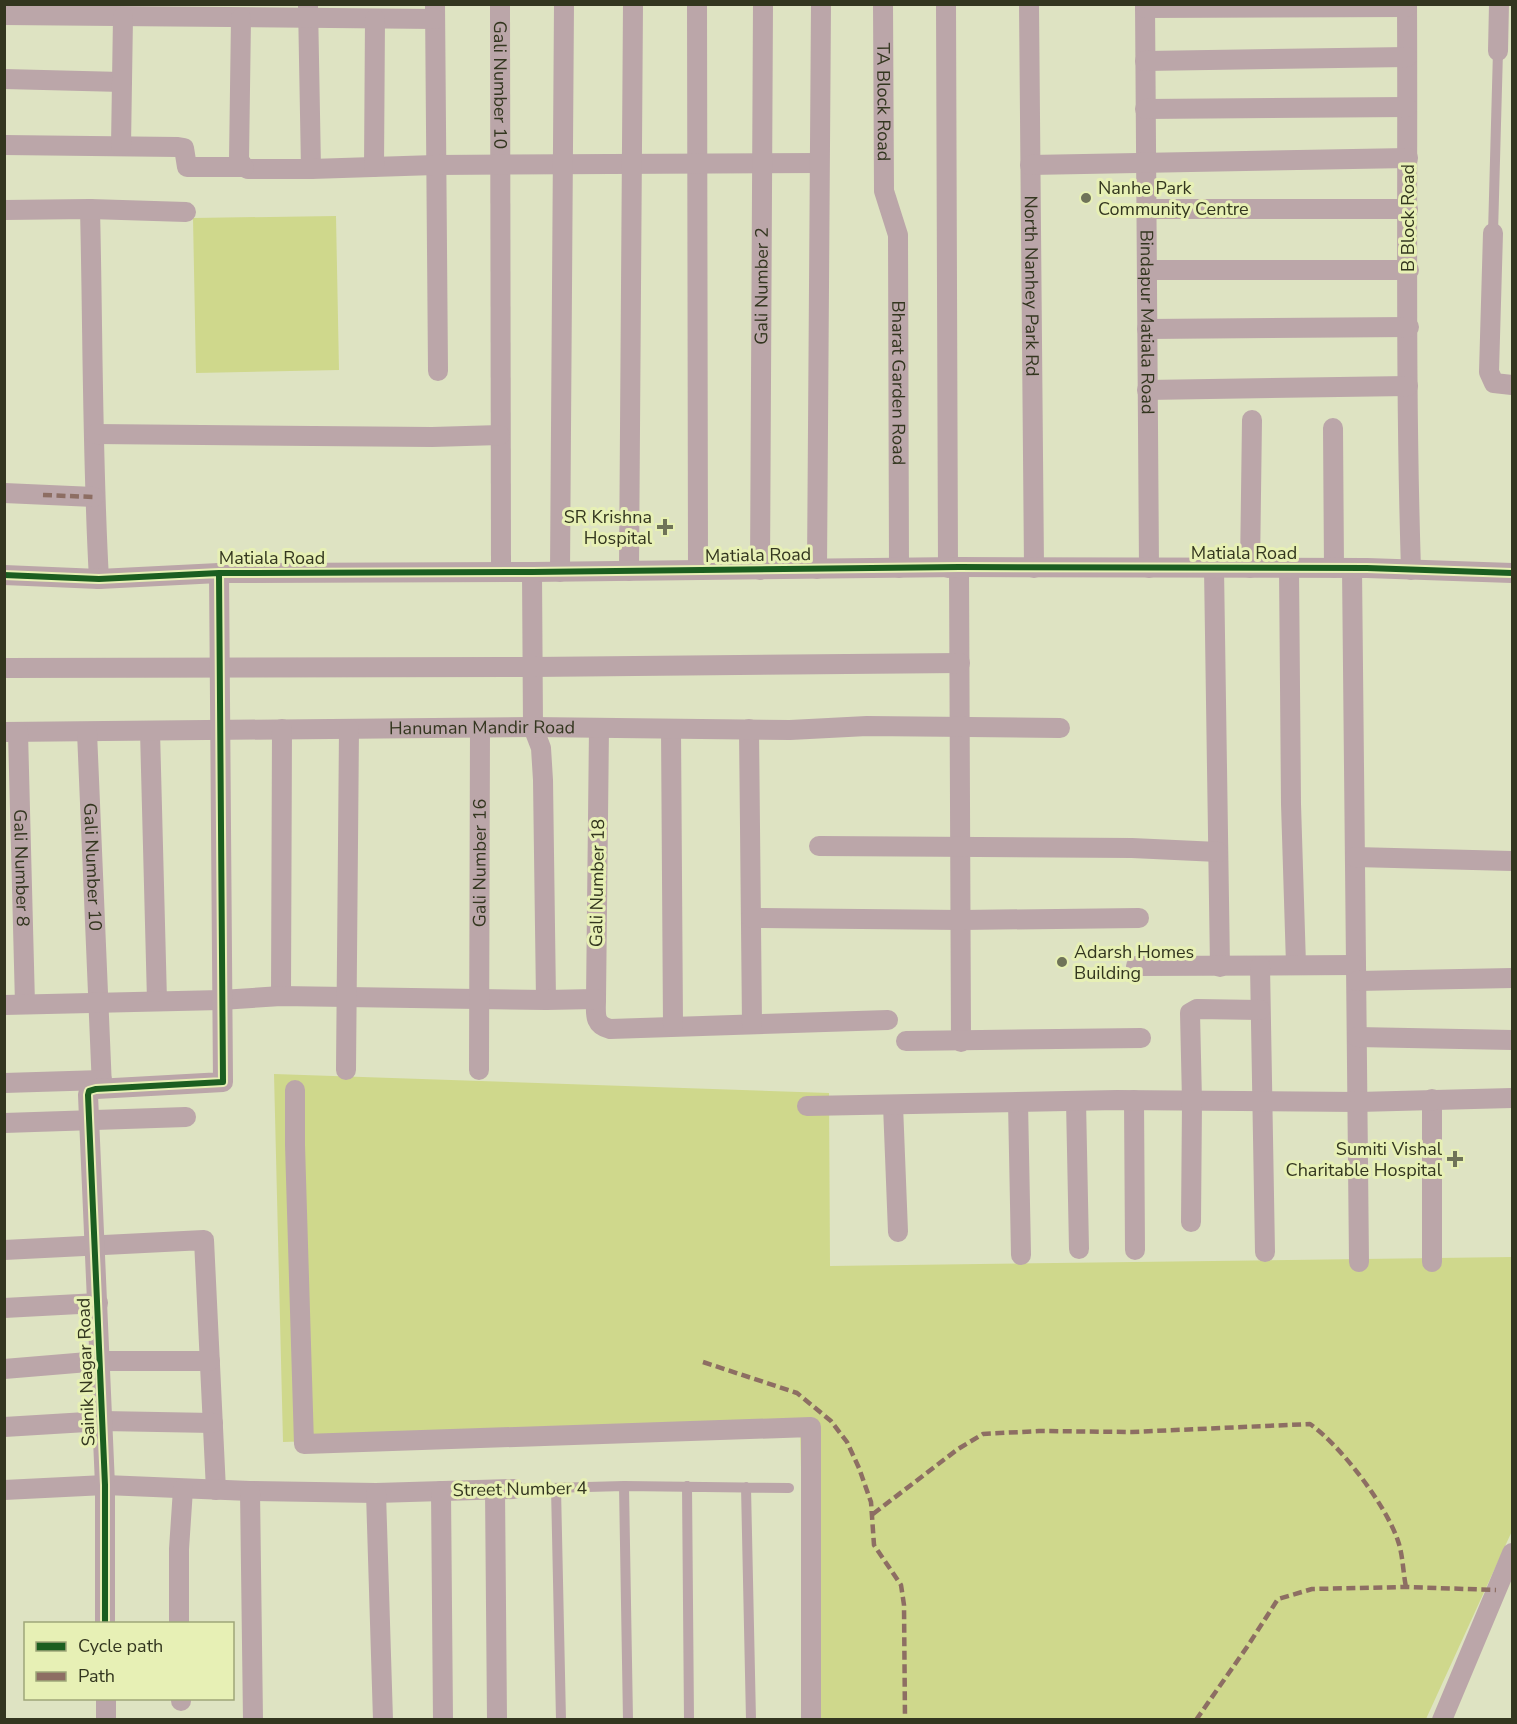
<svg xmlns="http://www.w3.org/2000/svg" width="1517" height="1724" font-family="'Nunito Sans',sans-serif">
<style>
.green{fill:#cfd88c}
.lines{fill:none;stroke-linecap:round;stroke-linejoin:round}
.service{stroke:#bba6a9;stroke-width:10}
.minor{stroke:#bba6a9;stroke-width:20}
.quiet{stroke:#8d6e63;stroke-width:4.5;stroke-dasharray:9 4.5;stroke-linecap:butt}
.cycleway-casing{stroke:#e7f0b5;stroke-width:10}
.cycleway{stroke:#1b5e20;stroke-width:6}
.poi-dot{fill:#6f7358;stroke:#e7f0b5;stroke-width:2}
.labels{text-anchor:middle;stroke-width:6;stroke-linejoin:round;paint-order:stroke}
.street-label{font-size:18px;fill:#33361f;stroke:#e7f0b5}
.poi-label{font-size:18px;fill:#33361f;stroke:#e7f0b5;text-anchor:start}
</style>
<rect width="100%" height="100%" fill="#dee3c2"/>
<!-- green -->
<path class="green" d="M 336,216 L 339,370 L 196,373 L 193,218 Z
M 274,1074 L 829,1093 L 830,1266 L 1512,1257 L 1512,1531 L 1426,1719 L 807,1719 L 800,1426 L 283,1442 Z"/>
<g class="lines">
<!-- service -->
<path class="service" d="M 1493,233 L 1498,51
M 624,1486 L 628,1720
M 687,1486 L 689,1720
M 746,1487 L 751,1720
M 556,1488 L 561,1720
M 514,1489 L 624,1486 L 789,1488"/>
<!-- minor -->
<g class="minor">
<path d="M 308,4 L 311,169"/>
<path d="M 435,4 L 438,371"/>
<path id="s1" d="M 500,4 L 501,572"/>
<path d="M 697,4 L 698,570"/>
<path id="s2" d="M 883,4 L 884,191 L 898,235 L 899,568"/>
<path d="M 946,4 L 948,568"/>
<path id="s3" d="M 1029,4 L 1034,568"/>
<path id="s4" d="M 1145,4 L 1149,568"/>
<path d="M 1407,4 C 1408,193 1405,381 1411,570"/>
<path d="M 1145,8 L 1407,7"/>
<path d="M 4,15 L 435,19"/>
<path d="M 241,18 L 239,160 L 244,167 L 248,169 L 311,169 L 435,165 L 819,163"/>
<path d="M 1498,51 L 1499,4"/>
<path d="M 1145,61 L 1407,57"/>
<path d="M 4,79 L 122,82"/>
<path d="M 1145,109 L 1407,107"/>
<path d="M 4,145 L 178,147 L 184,148 L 187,167 L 244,167"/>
<path d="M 121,146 L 123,17"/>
<path d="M 1030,165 L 1408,158"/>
<path d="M 374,167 L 375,19"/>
<path d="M 90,209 C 93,332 92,456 99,579"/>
<path d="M 1146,209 L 1408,209"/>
<path d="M 4,210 L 90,209 L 186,212"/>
<path d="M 1493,233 L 1489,372 L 1494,383 L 1512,385"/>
<path d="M 1147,270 L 1409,270"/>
<path d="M 1147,329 L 1409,327"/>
<path d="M 1147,390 L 1408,386"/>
<path d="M 1333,428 L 1334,568"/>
<path d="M 95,434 L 432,437 L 500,435"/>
<path d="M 4,493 L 94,497"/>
<path d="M 959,567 L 961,1042"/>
<path d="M 1214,568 L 1220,967"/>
<path d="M 1250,568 L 1252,420"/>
<path d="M 1289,568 L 1291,804 L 1296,965"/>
<path d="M 1352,568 L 1359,1262"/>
<path d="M 817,569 L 821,4"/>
<path id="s5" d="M 760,570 L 763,4"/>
<path d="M 629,571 L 633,4"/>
<path d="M 532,572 L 533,727 L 541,748 L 543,780 L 546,1000"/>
<path d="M 560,572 L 564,4"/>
<path d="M 4,575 L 99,579 L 219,573 L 532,572 L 959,567 L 1367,568 L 1512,573"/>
<path d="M 4,668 L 532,667 L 960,663"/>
<path d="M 599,728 L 596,999 C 596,1013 593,1025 610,1029 L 888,1020"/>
<path d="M 671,729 L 673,1025"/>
<path d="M 749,729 L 752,1024"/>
<path d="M 150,731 L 157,1001"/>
<path id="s6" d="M 4,732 L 533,727 L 790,730 L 867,726 L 1060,728"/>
<path id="s7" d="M 18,732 L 25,1004"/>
<path id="s8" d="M 87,732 L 102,1088"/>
<path d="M 819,846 L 1132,848 L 1218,852"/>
<path d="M 1355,857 L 1512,861"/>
<path d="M 751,918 L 961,920 L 1139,918"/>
<path d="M 1136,966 L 1356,965"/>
<path d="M 1260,966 L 1265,1252"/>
<path d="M 1357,981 L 1512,978"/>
<path d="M 281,996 L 282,729"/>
<path d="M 4,1005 L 221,1000 L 281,996 L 546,1000 L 596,999"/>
<path d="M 1357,1037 L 1512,1040"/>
<path d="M 906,1041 L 1141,1038"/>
<path d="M 346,1070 L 349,729"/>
<path id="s9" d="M 479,1070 L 480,728"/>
<path d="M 4,1083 L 102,1080"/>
<path d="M 295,1090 L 295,1145 L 304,1444 L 811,1427 L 811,1720"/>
<path d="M 1432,1099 L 1432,1262"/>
<path d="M 1134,1100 L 1135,1250"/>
<path d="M 1076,1101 L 1079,1249"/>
<path d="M 1018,1102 L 1021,1255"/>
<path d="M 893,1105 L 898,1232"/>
<path d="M 807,1106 L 1117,1100 L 1358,1102 L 1512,1098"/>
<path d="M 4,1123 L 186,1117"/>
<path d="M 1191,1222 L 1192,1101 L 1190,1013 L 1197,1009 L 1260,1010"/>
<path d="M 4,1250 L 204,1240 L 216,1490"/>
<path d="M 4,1308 L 98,1303"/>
<path d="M 4,1369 L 100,1361 L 210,1361"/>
<path d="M 4,1427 L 103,1421 L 213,1423"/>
<path d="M 4,1490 L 105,1485 L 250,1491 L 376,1493 L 514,1489"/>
<path d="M 495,1490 L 497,1720"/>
<path d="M 250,1491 L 253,1720"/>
<path d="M 441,1491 L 443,1720"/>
<path d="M 376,1493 L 383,1720"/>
<path d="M 105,1624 L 105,1485 L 88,1095 L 89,1091 L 96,1089 L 223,1082 L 219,573"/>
<path d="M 179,1624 L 179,1549 L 183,1489"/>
<path d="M 106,1698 L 106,1720"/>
<path d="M 181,1698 L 181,1701"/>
<path d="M 1442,1720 L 1512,1553"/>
</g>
<!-- quiet -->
<path class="quiet" d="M 43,495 L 94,497
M 703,1362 L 797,1393 L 831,1421 L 847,1442 L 859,1468 L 871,1502 L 874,1545 L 901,1585 L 904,1605 L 905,1720
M 873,1514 L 958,1449 L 983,1434 L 1039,1431 L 1132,1432 L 1310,1424 C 1341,1446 1386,1505 1398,1541 C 1403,1555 1403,1573 1406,1587
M 1196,1720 L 1247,1647 L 1278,1599 L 1312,1589 L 1406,1587 L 1496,1590"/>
<defs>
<path id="cycleway" d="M 4,575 L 99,579 L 219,573 L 532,572 L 959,567 L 1367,568 L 1512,573
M 105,1624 L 105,1485 L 88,1095 L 89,1091 L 96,1089 L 223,1082 L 219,573"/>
</defs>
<!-- cycleway casing -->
<use href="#cycleway" class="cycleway-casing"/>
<!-- cycleway -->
<use href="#cycleway" class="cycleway"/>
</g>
<!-- markers -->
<g class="poi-dot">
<circle cx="1086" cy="198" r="6"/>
<path d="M662 518h6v6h6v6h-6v6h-6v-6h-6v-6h6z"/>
<circle cx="1062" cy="962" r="6"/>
<path d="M1452 1150h6v6h6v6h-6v6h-6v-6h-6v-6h6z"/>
</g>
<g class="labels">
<!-- street labels -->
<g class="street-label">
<text dy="6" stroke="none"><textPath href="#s1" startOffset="81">Gali Number 10</textPath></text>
<text dy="6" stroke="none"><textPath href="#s2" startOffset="98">TA Block Road</textPath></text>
<text transform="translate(1408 218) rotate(-90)" y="6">B Block Road</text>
<text dy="6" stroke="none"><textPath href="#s3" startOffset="282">North Nanhey Park Rd</textPath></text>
<text dy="6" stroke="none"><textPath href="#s5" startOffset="284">Gali Number 2</textPath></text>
<text dy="6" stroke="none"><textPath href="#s4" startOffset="318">Bindapur Matiala Road</textPath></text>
<text dy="6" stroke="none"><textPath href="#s2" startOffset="381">Bharat Garden Road</textPath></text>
<text x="1244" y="559">Matiala Road</text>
<text transform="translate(758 555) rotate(-1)" y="6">Matiala Road</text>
<text x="272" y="564">Matiala Road</text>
<text dy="6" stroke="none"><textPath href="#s6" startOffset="478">Hanuman Mandir Road</textPath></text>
<text dy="6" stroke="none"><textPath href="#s9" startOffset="207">Gali Number 16</textPath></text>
<text dy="6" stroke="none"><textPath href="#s8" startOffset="135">Gali Number 10</textPath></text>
<text dy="6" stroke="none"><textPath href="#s7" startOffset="136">Gali Number 8</textPath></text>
<text transform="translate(597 883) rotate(-89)" y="6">Gali Number 18</text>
<text transform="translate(86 1372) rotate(-92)" y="6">Sainik Nagar Road</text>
<text transform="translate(520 1489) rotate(-1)" y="6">Street Number 4</text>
</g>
<!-- poi labels -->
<g class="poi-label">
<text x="1098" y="194">Nanhe Park<tspan x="1098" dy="21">Community Centre</tspan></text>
<text x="652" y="523" text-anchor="end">SR Krishna<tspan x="652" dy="21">Hospital</tspan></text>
<text x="1074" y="958">Adarsh Homes<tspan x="1074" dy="21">Building</tspan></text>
<text x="1442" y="1155" text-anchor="end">Sumiti Vishal<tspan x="1442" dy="21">Charitable Hospital</tspan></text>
</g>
</g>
<!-- border -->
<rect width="1517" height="1724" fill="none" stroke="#33361f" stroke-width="12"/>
<!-- legend -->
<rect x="24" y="1622" width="210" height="78" fill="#e7f0b5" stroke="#9fa679" stroke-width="1.5"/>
<rect x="36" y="1642" width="30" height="9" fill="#1b5e20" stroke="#9fa679" stroke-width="1.5"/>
<text x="78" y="1652" font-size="18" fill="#33361f">Cycle path</text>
<rect x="36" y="1672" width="30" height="9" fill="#8d6e63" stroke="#9fa679" stroke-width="1.5"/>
<text x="78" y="1682" font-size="18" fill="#33361f">Path</text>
</svg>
